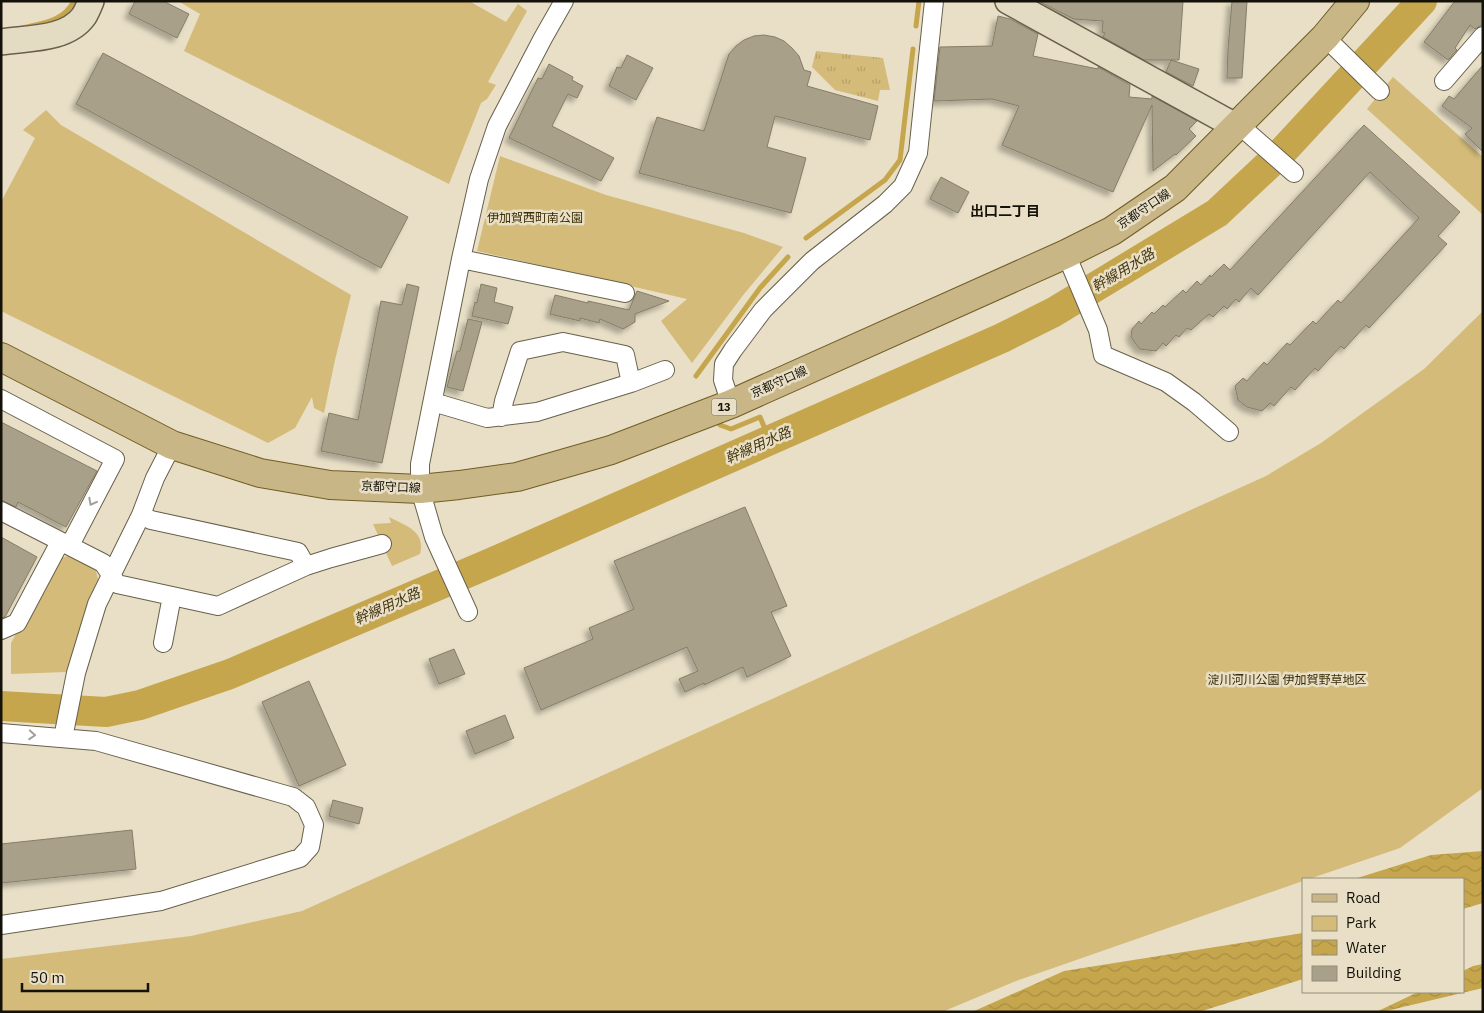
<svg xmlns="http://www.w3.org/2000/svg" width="1484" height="1013" font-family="'IBM Plex Sans','Noto Sans JP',sans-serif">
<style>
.grass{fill:url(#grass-tufts)}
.green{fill:#d4bb79}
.water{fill:url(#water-waves)}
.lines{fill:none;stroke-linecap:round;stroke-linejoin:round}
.stream{stroke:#c6a64d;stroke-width:5}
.river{stroke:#c6a64d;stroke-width:30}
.building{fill:#a9a089;stroke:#867d67;filter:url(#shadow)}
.street-casing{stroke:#68604b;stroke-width:20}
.secondary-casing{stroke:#68604b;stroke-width:28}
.primary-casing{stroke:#715d25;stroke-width:30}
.street{stroke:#fff;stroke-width:18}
.secondary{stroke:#e3dbc2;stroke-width:25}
.primary{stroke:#c8b686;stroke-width:28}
.oneway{stroke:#a1a09c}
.labels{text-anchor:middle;stroke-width:5;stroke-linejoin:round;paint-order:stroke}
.shield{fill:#e8dfc6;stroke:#544f41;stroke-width:1}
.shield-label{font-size:11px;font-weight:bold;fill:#141108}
.street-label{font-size:12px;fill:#141108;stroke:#e8dfc6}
.park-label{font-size:12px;fill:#3a2c04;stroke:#e8dfc6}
.neighbourhood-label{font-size:14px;font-weight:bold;fill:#141108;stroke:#e8dfc6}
.water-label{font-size:14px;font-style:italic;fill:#443710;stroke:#e8dfc6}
</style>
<defs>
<pattern id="grass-tufts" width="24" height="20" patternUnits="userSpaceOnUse" patternTransform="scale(1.25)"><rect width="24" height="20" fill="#d4bb79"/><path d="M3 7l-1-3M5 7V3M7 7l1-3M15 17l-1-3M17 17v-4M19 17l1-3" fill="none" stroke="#b5a067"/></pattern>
<pattern id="water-waves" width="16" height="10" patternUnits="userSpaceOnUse" patternTransform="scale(1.25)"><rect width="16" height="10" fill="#c6a64d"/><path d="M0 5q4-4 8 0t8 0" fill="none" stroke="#a98e42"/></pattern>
<filter id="shadow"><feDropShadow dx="-4.5" dy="4.5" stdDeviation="2.5" flood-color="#0004"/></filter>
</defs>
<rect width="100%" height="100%" fill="#e8dfc6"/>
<!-- grass -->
<path class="grass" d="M 816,51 L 883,58 L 890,90 L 880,90 L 878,101 L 835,90 L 812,67 Z"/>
<!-- green -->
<path class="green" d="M 178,1 L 469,1 L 506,22 L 518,4 L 527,11 L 488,82 L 496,85 L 487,99 L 481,103 L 449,184 L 184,51 L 200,14 Z
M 1393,77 L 1483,157 L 1483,215 L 1367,109 Z
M 46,110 L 61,125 L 351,295 L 335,360 L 324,413 L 314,408 L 312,397 L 295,428 L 268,443 L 1,311 L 1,202 L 35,138 L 23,130 Z
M 500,156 L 606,195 L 744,233 L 783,247 L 744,294 L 692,363 L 661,321 L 687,299 L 477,251 Z
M 1483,311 L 1483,788 L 1400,848 L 1309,879 L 1303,879 L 1303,881 L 1016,981 L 942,1012 L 1,1012 L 1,959 L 191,936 L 302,911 L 1266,476 L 1321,443 L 1424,369 Z
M 389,517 C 406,526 426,531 420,554 L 392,566 L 373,524 L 391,523 Z
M 70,555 L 95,568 L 98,579 L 89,601 L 66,672 L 11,674 L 11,643 L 56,560 Z"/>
<!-- water -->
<path class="water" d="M 1483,851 L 1483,903 L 1463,909 L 1463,879 L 1354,879 L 1431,855 Z
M 1303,933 L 1303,979 L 1199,1012 L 972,1012 L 1064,971 Z
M 1483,964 L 1483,988 L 1382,1012 L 1376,1012 L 1418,992 L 1463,992 L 1463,971 L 1473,966 Z"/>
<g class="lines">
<!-- stream -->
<path class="stream" d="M 916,26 L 919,1
M 22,28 C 43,23 63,22 74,1
M 806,238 L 885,180 L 900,160 L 913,49
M 696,376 L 760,288 L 788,257
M 720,425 L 731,429 L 760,417 L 770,441"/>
<!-- river -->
<path class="river" d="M 1,706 L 106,712 L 140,705 L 230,674 L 493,562 L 1002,338 L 1054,312 L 1217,213 L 1280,154 L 1422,1"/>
</g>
<!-- building -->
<path class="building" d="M 135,1 L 163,1 L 189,14 L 177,38 L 129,14 Z
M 1038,1 L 1183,1 L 1179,60 L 1144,60 L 1103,37 L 1105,33 L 1102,32 L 1103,21 L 1074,19 Z
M 1232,1 L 1247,1 L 1242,78 L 1227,78 L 1228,49 Z
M 1455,1 L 1483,1 L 1483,24 L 1475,29 L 1470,25 L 1455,48 L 1457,50 L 1448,60 L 1424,42 Z
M 998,16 L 1010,19 L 1038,34 L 1033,56 L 1098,69 L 1098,67 L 1130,85 L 1129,97 L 1152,99 L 1152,96 L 1197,121 L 1189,129 L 1196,136 L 1176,155 L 1175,154 L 1153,171 L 1152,105 L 1113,192 L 1002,145 L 1019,106 L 992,99 L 934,101 L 940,47 L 992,46 Z
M 764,35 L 775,37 L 784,41 L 792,48 L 799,56 L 804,70 L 811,72 L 807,86 L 878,106 L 870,140 L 775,116 L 767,147 L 806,158 L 791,213 L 639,173 L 657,117 L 704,131 L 729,54 L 736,46 L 744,40 L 754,36 Z
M 103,53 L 408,217 L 381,268 L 76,104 Z
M 627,55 L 653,68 L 636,100 L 609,86 L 617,67 L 621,68 Z
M 1171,60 L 1199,69 L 1193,86 L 1166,72 Z
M 549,64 L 573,77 L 572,80 L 583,86 L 577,98 L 568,94 L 552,126 L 614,158 L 601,181 L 509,138 L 538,78 L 542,79 Z
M 1483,65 L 1483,152 L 1465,134 L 1472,128 L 1442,106 L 1449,96 L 1454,99 Z
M 1364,125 L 1460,212 L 1438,236 L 1447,244 L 1369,328 L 1366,325 L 1344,349 L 1341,346 L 1318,371 L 1315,368 L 1295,390 L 1291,387 L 1274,406 L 1270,403 L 1262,411 L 1247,407 L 1238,400 L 1235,386 L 1243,378 L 1247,381 L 1264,362 L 1267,365 L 1287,343 L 1290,345 L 1313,321 L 1316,324 L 1338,300 L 1341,303 L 1419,218 L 1370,172 L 1258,295 L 1251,288 L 1239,302 L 1236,299 L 1227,309 L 1224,306 L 1213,317 L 1209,314 L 1191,330 L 1187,328 L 1179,337 L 1176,335 L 1166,346 L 1163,343 L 1156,351 L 1140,349 L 1135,343 L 1131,337 L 1132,329 L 1139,321 L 1141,324 L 1152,312 L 1154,314 L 1163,305 L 1165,307 L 1183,290 L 1186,293 L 1197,281 L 1201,285 L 1210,275 L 1211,277 L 1224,264 L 1230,270 Z
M 941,177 L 969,192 L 958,213 L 930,199 Z
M 407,284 L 419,287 L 382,463 L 321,451 L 329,413 L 358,420 L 381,301 L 402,305 Z
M 481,284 L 497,288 L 494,302 L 513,307 L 508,324 L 472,316 L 475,302 L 477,303 Z
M 637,291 L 669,301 L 635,314 L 635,322 L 623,329 L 600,319 L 599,323 L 580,318 L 580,321 L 550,314 L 555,295 L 588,303 L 588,301 L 629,310 Z
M 468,319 L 482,322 L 463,391 L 447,387 L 457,351 L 460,351 Z
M 1,422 L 97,471 L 66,527 L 18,502 L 16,507 L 1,500 Z
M 745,507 L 787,606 L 771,612 L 791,656 L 747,677 L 743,667 L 704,685 L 704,683 L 685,692 L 679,679 L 698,671 L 687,647 L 541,710 L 524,668 L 593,639 L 589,628 L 634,609 L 614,561 Z
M 1,537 L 37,557 L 5,617 L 1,618 Z
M 454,649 L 465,674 L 439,684 L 429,659 Z
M 309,681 L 346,765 L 299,786 L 262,702 Z
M 505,715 L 514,738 L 475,754 L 466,731 Z
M 333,800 L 363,808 L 359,824 L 329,816 Z
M 132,830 L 136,869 L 1,883 L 1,844 Z"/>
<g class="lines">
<defs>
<path id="street" d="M 1325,37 L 1380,91
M 1444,81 L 1483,36
M 1237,127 L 1246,131 L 1294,173
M 1066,254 L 1098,330 L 1103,355 L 1166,382 L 1194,402 L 1229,432
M 461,259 L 625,293
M 1,399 L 115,459 L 70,545
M 433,402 L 487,418 L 537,412 L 631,383 L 665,370
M 731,404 L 723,380 L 724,364 L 733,350 L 763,310 L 812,261 L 885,204 L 903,186 L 918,153 L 934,1
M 501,417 L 504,401 L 520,351 L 563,342 L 625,355 L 631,383
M 1,511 L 103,563 L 117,584 L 218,606 L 306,566 L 331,558 L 382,544
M 141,515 L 151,520 L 298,552 L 306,566
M 468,612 L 434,537 L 420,489 L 420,464 L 461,259 L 479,179 L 497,126 L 543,38 L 564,1
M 1,630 L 17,623 L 60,542
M 163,643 L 172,596
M 1,733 L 96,741 L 293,797 L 306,807 L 314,825 L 310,847 L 300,858 L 161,901 L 1,925
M 63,738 L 76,673 L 97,604 L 141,515 L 155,478 L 172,445"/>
<path id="secondary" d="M 1008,1 L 1237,127
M 1,42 C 28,38 67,40 84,16 C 87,11 89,6 91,1"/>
<path id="primary" d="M 1,357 L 172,445 L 260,473 L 330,485 L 420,489 L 459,485 L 517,477 L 611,450 L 731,404 L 1066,254 L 1112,231 L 1175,188 L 1325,37 L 1355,1"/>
</defs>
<!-- street casing -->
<use href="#street" class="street-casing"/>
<!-- secondary casing -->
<use href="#secondary" class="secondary-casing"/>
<!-- primary casing -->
<use href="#primary" class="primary-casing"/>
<!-- street -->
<use href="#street" class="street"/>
<!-- secondary -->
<use href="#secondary" class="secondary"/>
<!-- primary -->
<use href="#primary" class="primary"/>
</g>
<!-- one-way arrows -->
<defs><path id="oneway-chevron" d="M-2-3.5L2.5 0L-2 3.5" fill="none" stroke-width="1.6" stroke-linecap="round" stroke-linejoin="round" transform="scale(1.25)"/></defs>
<g class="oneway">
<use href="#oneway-chevron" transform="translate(92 502) rotate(118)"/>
<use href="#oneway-chevron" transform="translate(32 735) rotate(4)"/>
</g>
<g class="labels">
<!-- shield labels -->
<rect class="shield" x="711.5" y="398.5" width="25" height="17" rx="4"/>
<g class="shield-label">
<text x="724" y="411">13</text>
</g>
<!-- street labels -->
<g class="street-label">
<text transform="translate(1144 209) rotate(-34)" y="4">京都守口線</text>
<text transform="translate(779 382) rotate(-24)" y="4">京都守口線</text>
<text transform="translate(391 487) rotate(2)" y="4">京都守口線</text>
</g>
<!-- park labels -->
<g class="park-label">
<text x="535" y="222">伊加賀西町南公園</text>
<text x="1287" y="684">淀川河川公園 伊加賀野草地区</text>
</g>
<!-- neighbourhood labels -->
<g class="neighbourhood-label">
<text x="1005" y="216">出口二丁目</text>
</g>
<!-- water labels -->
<g class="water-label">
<text transform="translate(1123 270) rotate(-31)" y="5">幹線用水路</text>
<text transform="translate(758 445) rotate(-24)" y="5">幹線用水路</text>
<text transform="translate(387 606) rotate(-24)" y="5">幹線用水路</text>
</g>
</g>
<!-- border -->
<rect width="1484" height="1013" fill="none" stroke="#141108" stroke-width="5"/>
<!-- legend -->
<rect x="1302" y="878" width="162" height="115" fill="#e8dfc6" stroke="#938d7a"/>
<rect x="1312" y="894" width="25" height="8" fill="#c8b686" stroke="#938d7a"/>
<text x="1346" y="903" font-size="15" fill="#141108">Road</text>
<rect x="1312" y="916" width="25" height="15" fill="#d4bb79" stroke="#938d7a"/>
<text x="1346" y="928" font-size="15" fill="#141108">Park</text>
<rect x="1312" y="940" width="25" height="15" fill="url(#water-waves)" stroke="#938d7a"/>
<text x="1346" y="953" font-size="15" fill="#141108">Water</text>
<rect x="1312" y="966" width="25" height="15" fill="#a9a089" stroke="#938d7a"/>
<text x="1346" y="978" font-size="15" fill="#141108">Building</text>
<!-- scale -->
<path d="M22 983v8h126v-8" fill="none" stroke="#141108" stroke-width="2.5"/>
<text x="30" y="983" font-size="15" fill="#141108" stroke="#e8dfc6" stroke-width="4" paint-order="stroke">50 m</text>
</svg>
